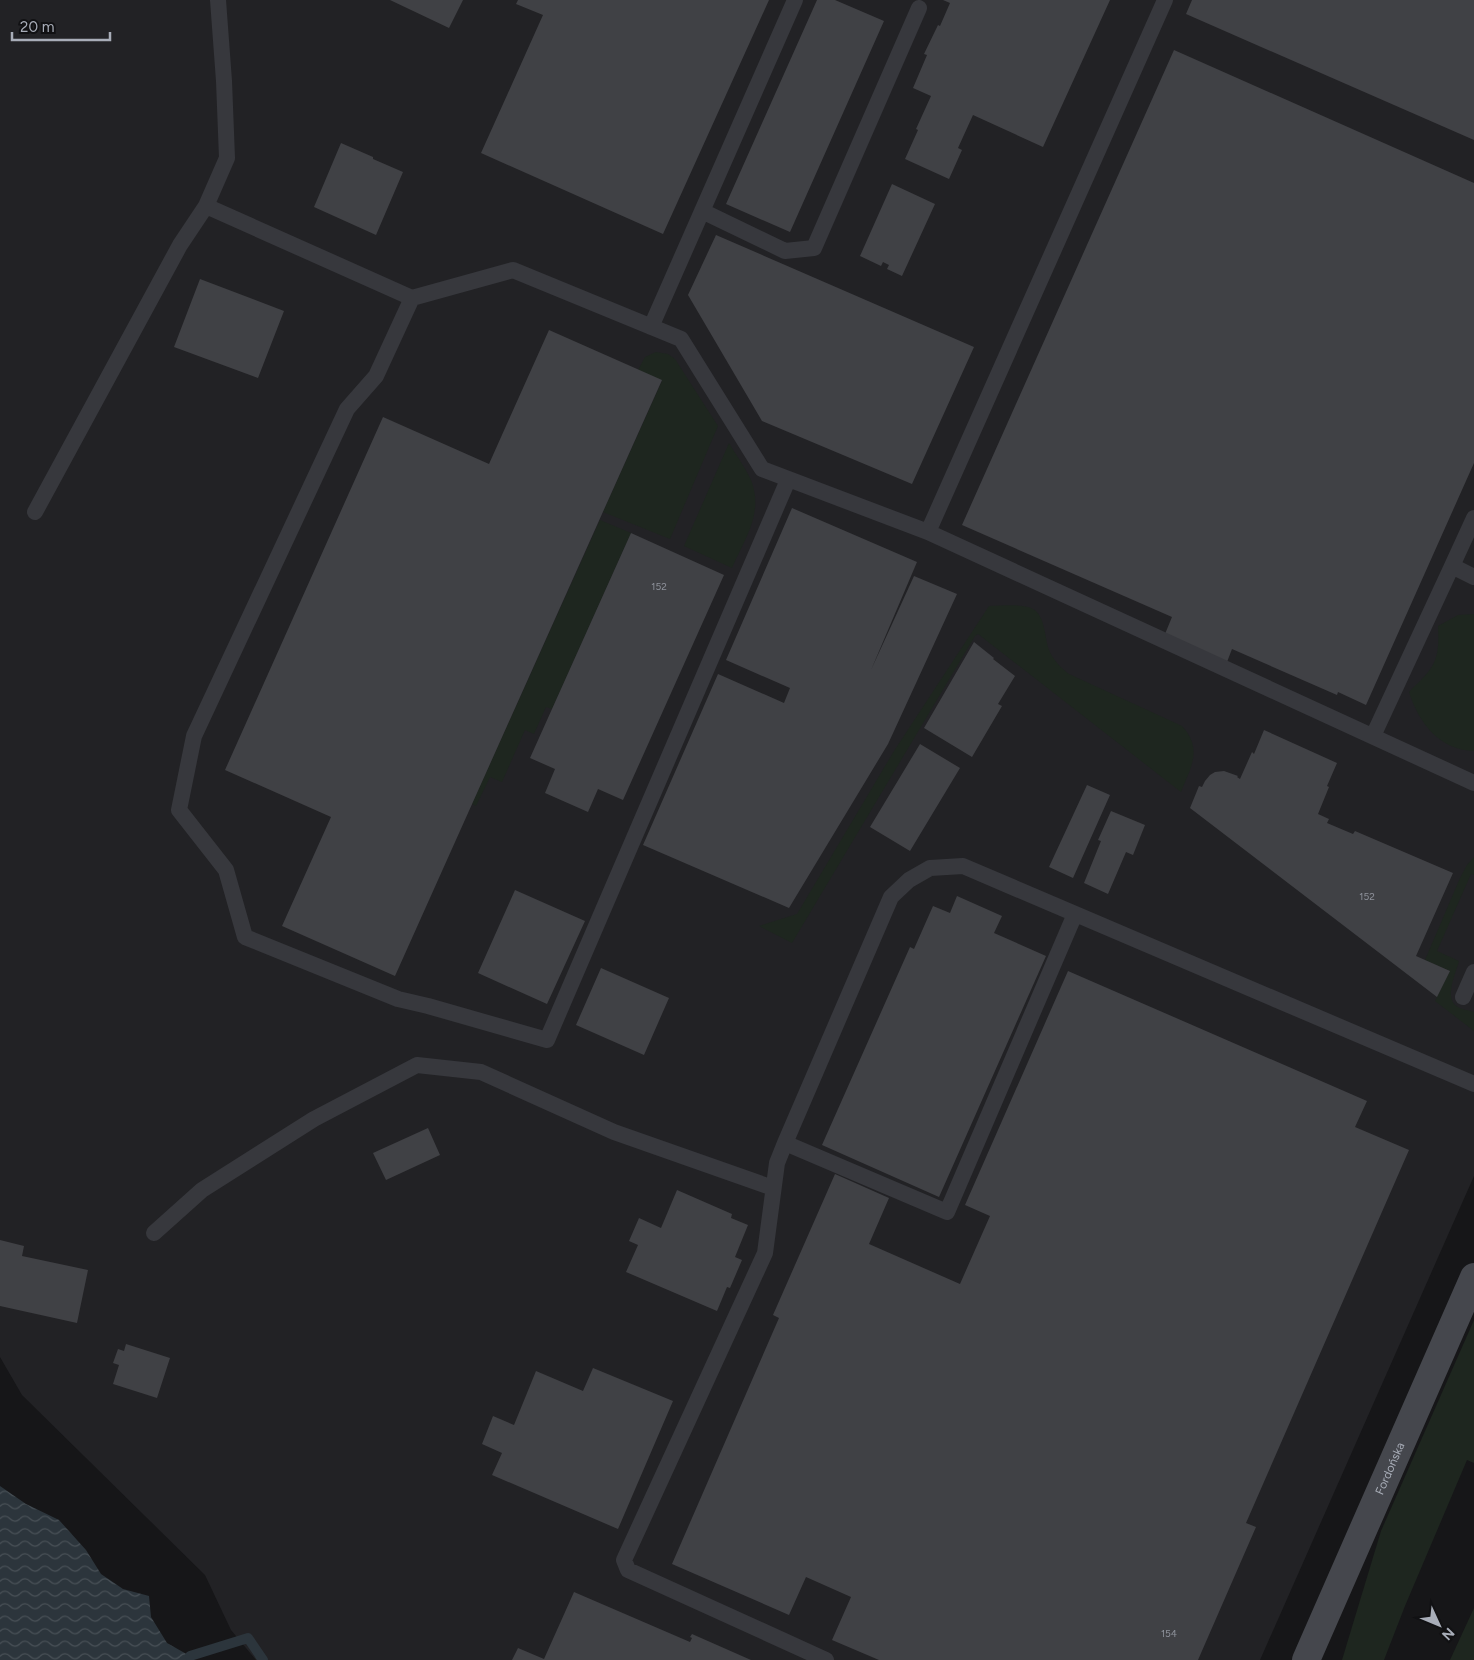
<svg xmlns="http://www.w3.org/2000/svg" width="1474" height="1660" font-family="Figtree,sans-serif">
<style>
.built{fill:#222225}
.grass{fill:#1e261f}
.water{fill:url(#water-waves)}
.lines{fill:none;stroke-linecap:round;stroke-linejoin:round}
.stream{stroke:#2c353c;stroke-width:10}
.building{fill:#404145}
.lane{stroke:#37383d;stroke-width:16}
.secondary{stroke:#45474d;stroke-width:28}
.labels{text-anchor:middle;stroke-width:5;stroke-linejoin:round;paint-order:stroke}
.number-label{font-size:10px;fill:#8e929b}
.street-label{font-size:12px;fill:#a8adb8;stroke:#111113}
</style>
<defs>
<pattern id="water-waves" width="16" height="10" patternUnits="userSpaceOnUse" patternTransform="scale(1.25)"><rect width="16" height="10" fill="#2c353c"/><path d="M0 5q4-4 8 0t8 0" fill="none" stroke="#485056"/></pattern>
</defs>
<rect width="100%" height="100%" fill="#161618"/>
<!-- built -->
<path class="built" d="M 0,0 L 1474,0 L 1474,1176 L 1260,1660 L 256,1660 L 231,1630 L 205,1575 L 22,1395 L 0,1357 Z"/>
<!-- grass -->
<path class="grass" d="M 656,352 L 668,354 L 675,359 L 718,426 L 670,539 L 603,512 L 662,381 L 638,370 L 645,357 Z
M 729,443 C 736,455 745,467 751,480 C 764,513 745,538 732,568 L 684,546 Z
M 600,520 L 631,533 L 552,709 L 546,707 L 534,734 L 525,730 L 502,782 L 490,777 L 476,806 L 472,804 Z
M 989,606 C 1002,606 1017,604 1028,607 C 1046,611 1044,637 1049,650 C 1054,661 1060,667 1069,674 L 1182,726 C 1203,749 1191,767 1181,792 L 978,634 L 975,636 L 792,943 L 759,926 L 797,914 L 894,751 Z
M 1474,614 L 1474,751 C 1439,750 1419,723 1409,692 C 1434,668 1440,662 1438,626 L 1458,615 Z
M 1474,857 L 1474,875 L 1471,874 L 1437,951 L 1459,961 C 1456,973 1443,999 1458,1007 C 1462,1010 1469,1010 1474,1012 L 1474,1031 L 1435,1001 L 1450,971 L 1425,960 L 1460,878 L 1467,865 Z
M 1474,1320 L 1474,1463 L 1467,1460 L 1405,1606 L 1384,1660 L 1342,1660 L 1381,1531 Z
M 1474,1608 L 1474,1660 L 1450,1660 Z"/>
<!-- water -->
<path class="water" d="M 0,1486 L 26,1504 L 59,1520 L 86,1550 L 101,1574 L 123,1589 L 149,1596 L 151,1617 L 167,1643 L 190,1656 L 191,1660 L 0,1660 Z"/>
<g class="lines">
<!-- stream -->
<path class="stream" d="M 190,1656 L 248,1638 L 263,1660"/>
</g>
<!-- building -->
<path class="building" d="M 390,0 L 463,0 L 449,28 Z
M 518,0 L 769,0 L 663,234 L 481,153 L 543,15 L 516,4 Z
M 817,0 L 835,0 L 884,21 L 790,232 L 726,204 Z
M 943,0 L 1110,0 L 1043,147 L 973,115 L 958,148 L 962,150 L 949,179 L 905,159 L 918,130 L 916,129 L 931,96 L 913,88 L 927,55 L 924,54 L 938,25 L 940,26 L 950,3 Z
M 1192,0 L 1474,0 L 1474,140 L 1186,14 Z
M 1174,50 L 1474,183 L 1474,463 L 1366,705 L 1338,692 L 1337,695 L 1232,649 L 1227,662 L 1165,634 L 1172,617 L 962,525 Z
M 341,143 L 373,157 L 373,159 L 403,172 L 376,235 L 314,207 Z
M 892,184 L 935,204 L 902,276 L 887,269 L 889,265 L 883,262 L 881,266 L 860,256 Z
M 716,235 L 974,347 L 912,484 L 762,421 L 688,295 Z
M 200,279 L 284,311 L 258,378 L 174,347 Z
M 549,330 L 662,380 L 395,976 L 282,926 L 331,817 L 225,770 L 383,417 L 489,464 Z
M 792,508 L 917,562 L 871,670 L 914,576 L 957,594 L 888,744 L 789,908 L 643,845 L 718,674 L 784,703 L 790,688 L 726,660 Z
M 631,533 L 724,575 L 623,800 L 598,789 L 588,812 L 545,793 L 555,769 L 530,758 Z
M 974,642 L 994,658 L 993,659 L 1015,676 L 998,704 L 1002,706 L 972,757 L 924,728 Z
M 1264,730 L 1337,763 L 1327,786 L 1329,787 L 1318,814 L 1329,819 L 1327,823 L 1353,834 L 1355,831 L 1453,873 L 1416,956 L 1450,971 L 1437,997 L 1190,808 L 1199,786 L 1202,787 L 1205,781 L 1210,775 L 1215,772 L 1224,771 L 1238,776 L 1237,777 L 1240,779 L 1252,752 L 1254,754 Z
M 920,744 L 960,768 L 910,851 L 870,827 Z
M 1087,785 L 1110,795 L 1073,878 L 1049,867 Z
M 1111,811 L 1145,825 L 1133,855 L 1126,852 L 1108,894 L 1084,883 L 1101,841 L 1098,840 Z
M 515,890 L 585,921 L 547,1004 L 478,973 Z
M 957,896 L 1002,916 L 994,933 L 1046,956 L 939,1197 L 822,1145 L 910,947 L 914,949 L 933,906 L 950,913 Z
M 601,968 L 669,998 L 644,1055 L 576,1025 Z
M 1068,971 L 1367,1101 L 1355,1127 L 1409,1150 L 1246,1523 L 1256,1527 L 1198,1660 L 879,1660 L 832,1640 L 851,1597 L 806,1577 L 789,1615 L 672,1564 L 779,1318 L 773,1315 L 835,1174 L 889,1198 L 869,1244 L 960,1284 L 990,1216 L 965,1205 Z
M 428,1128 L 440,1155 L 386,1180 L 373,1153 Z
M 677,1190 L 732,1214 L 731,1218 L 748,1225 L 735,1257 L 742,1260 L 730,1288 L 727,1287 L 717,1311 L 626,1272 L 638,1245 L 629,1241 L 639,1218 L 661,1228 Z
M 0,1240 L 24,1246 L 22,1256 L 88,1270 L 77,1323 L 0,1306 Z
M 126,1344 L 170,1358 L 157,1398 L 113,1384 L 119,1365 L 113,1363 L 118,1349 L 124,1351 Z
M 593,1368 L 673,1401 L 618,1529 L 492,1475 L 502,1453 L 482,1444 L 493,1416 L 514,1425 L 536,1371 L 583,1391 Z
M 574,1592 L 690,1642 L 692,1638 L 690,1637 L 692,1634 L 751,1660 L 512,1660 L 518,1648 L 544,1659 Z"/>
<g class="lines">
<!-- lane -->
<path class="lane" d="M 218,0 L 224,81 L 227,158 L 206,206 L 412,298 L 513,270 L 681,339 L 762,469 L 928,532 L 1474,783
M 702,211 L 785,251 L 814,248 L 919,8
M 412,298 L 376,376 L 347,409 L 194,736 L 179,810 L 226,870 L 245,937 L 398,999 L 428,1006 L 547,1040 L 788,480
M 651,327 L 795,0
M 35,512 L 180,245 L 206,206
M 928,532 L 1165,0
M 1452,566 L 1474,518
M 1373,736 L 1452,566 L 1474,577
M 1463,997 L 1474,972
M 785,1143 L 947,1212 L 1075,914
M 154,1233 L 202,1190 L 314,1119 L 417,1065 L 481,1072 L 614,1132 L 773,1188
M 826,1660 L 628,1570 L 624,1560 L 765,1253 L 777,1163 L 785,1143 L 891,897 L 909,880 L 930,868 L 963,866 L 1474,1084"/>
<!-- secondary -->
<path class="secondary" id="s1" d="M 1306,1660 L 1474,1277"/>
</g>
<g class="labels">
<!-- number labels -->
<g class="number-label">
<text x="659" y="590">152</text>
<text x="1367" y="900">152</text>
<text x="1169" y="1637">154</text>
</g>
<!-- street labels -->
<g class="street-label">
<text dy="4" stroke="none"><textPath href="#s1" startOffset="209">Fordońska</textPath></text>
</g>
</g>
<!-- north arrow -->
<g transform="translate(1439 1625) rotate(134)" stroke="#111113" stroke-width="4" paint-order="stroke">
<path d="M0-4L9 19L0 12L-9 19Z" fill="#a8adb8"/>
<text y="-8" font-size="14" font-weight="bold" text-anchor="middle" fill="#a8adb8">N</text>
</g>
<!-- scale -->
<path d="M12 32v8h98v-8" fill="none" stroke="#a8adb8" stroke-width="2.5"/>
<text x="20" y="32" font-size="15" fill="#a8adb8" stroke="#111113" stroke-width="4" paint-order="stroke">20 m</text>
</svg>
